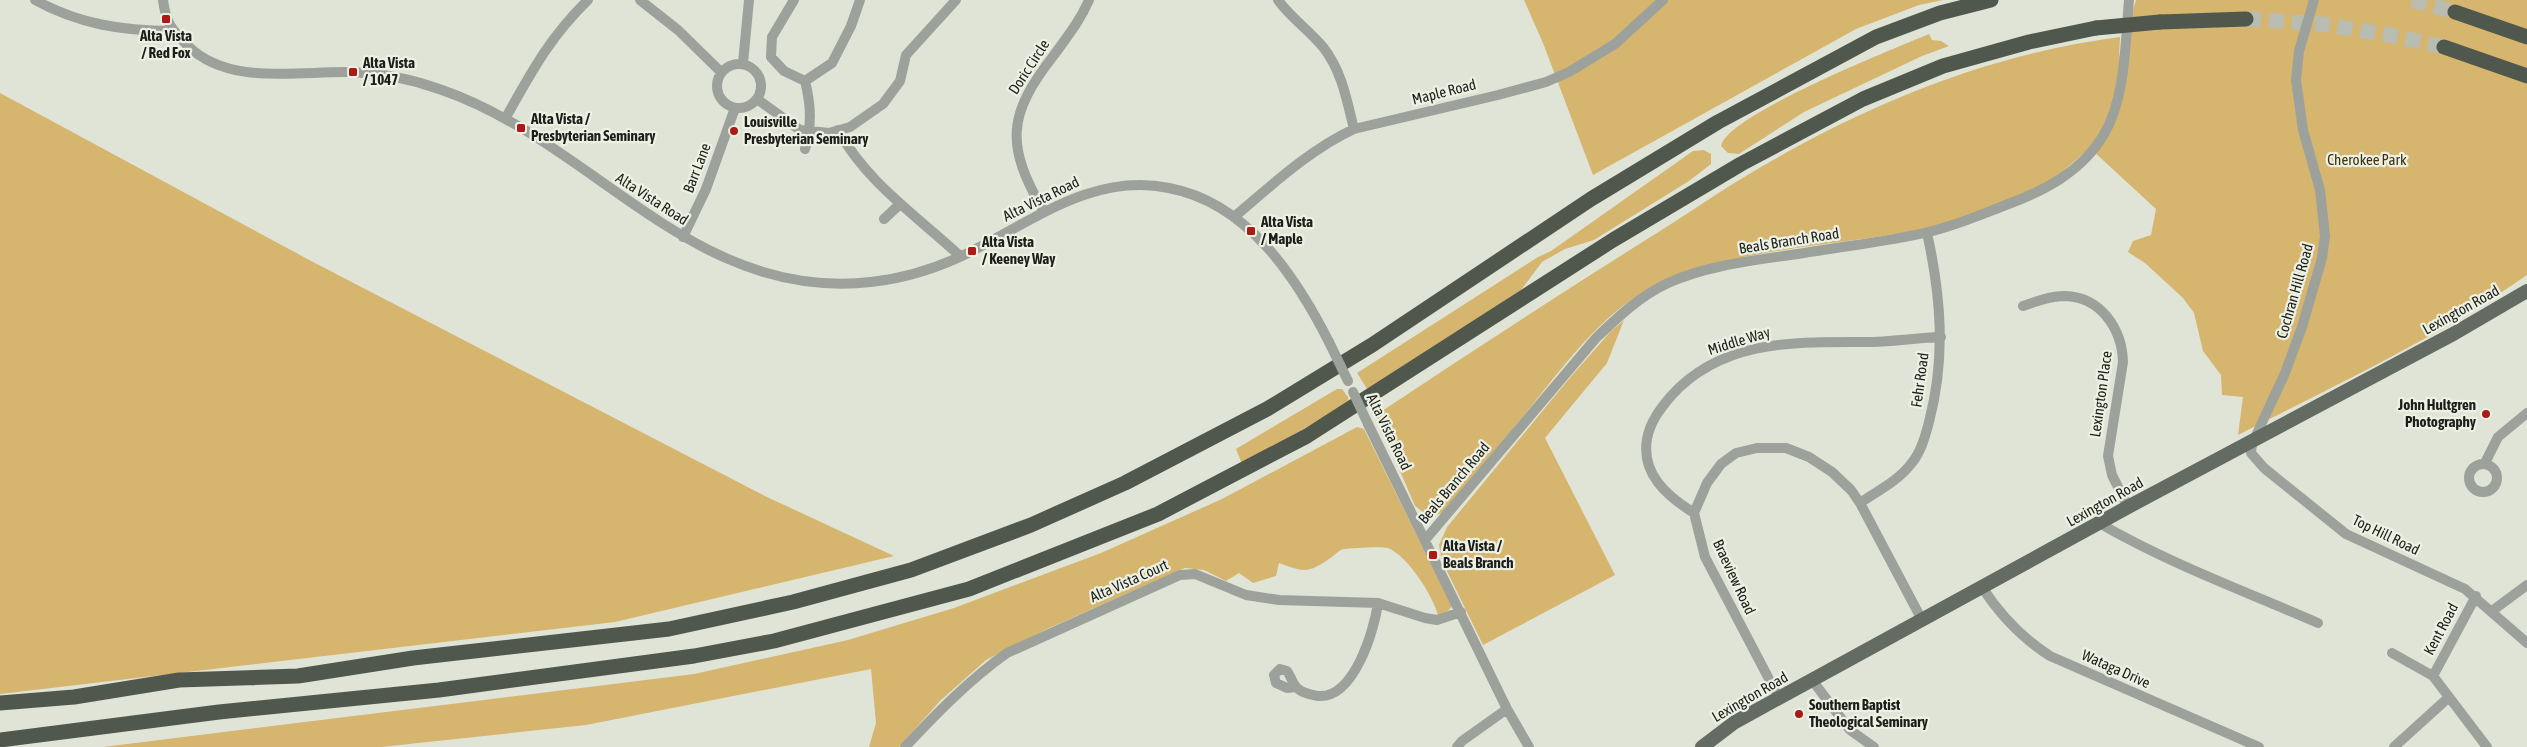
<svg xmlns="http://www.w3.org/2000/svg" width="2527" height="747" font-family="'Asap Condensed',sans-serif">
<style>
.green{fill:#d6b56f}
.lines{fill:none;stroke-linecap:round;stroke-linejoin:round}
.highway-tunnel{stroke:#b9bcb1;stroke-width:15;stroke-dasharray:15 8;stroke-linecap:butt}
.minor{stroke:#9da19c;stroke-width:10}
.major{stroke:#646b62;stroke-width:14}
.highway{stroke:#50584e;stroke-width:15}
.minor-bridge{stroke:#9da19c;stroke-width:10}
.highway-bridge{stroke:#50584e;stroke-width:15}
.poi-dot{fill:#ab1a15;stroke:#edf1e4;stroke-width:2}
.labels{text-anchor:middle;stroke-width:4.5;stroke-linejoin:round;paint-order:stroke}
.poi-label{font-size:15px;font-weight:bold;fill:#1d1e19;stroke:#edf1e4;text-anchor:start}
.street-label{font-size:15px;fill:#1d1e19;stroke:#edf1e4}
.park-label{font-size:15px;fill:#3f3010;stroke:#edf1e4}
</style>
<rect width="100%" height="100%" fill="#e0e4d7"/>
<!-- green -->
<path class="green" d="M 1524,0 L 1943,0 L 1919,5 L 1856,29 L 1593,175 L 1543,43 Z
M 2136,0 L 2527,0 L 2527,275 C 2437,338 2336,385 2238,435 L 2243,397 L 2222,395 L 2221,375 L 2203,351 L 2194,313 L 2183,298 L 2145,263 L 2128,252 L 2133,241 L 2151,235 L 2156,209 L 2092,150 L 2093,145 C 2079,157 2064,172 2047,182 C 2013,202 1970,218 1931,227 C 1839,248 1716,246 1636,297 C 1595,323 1563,367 1533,404 C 1504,440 1474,476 1443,512 C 1432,519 1425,514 1415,506 L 1376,415 C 1470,353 1564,291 1660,231 C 1698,207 1735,181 1775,159 C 1882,98 1997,53 2120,37 L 2119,58 Z
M 1929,34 L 1932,40 L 1941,41 L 1949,46 L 1922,56 L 1804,112 L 1739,154 L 1728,153 L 1721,146 C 1728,114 1894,49 1929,34 Z
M 0,93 L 313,262 L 767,497 L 894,556 L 615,622 L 0,694 Z
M 1704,150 L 1711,154 L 1711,164 L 1689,181 L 1594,240 L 1565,249 L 1542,262 L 1521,290 L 1369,392 L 1357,373 L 1538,257 L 1551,251 L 1693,151 Z
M 1624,320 L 1607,363 L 1545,438 L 1615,575 L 1483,645 L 1442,561 L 1439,545 L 1447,527 L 1568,380 L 1611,331 Z
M 1337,389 L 1342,389 L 1348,397 L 1349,403 L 1242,464 L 1236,449 Z
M 1357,427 L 1364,429 L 1452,606 L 1448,611 L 1438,615 C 1433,596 1408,556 1388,548 C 1381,546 1352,548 1345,549 C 1340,549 1336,554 1332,557 C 1309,573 1305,573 1279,563 L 1276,576 L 1253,583 L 1239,573 L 1226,581 L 1204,570 L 1185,568 L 1047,629 L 986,660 L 940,701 L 899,747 L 869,747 L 876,723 L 871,669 L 586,725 L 381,747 L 103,747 L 694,674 L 848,640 L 954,608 L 1101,553 L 1222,499 Z"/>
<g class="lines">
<!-- highway-tunnel -->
<path class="highway-tunnel" d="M 2412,0 L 2455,12
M 2246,19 L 2322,24 L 2394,36 L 2444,47"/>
<!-- minor -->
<path class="minor" d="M 35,0 C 78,24 123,31 172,31
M 163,0 C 166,23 171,29 188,46 C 229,86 297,71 350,72 C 382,73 412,79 442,90 C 595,143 693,302 871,282 C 907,278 943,266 974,250 C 1037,218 1095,173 1169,188 C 1247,203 1295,275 1329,342
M 640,0 L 678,30 L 721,72
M 794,0 L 772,37 L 771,57 L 784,71 L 805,81
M 1278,0 C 1291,18 1309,30 1323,47 C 1342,71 1347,101 1354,129
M 2314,0 L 2299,51 L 2296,80 L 2303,130 L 2320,190 L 2325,236 L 2322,258 L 2302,327 L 2285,373 L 2252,444 L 2251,453 L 2264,468 L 2346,534 L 2465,589 L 2527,643
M 743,63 L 749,0
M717 86a22 22 0 1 1 44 0a22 22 0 1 1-44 0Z
M 805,81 L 832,63 L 851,26 L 860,0
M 805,81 C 811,105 812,125 805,149
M 757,99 L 800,130 L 829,133 L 850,127 L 883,104 L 900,81 L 906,55 L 956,0
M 505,119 C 531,73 549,38 588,0
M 838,130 C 867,183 917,216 960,256
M 1044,212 C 1005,145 1007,115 1054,55 C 1067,37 1080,21 1089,0
M 1234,217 C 1272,185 1309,150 1354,129 L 1498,95 L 1546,82 L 1569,72 L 1615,44 L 1663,0
M 884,219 L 900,204
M 683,237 L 706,189 L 735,108
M 2023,306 C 2037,301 2051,296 2065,296 C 2101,297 2122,329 2123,362 L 2108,456 L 2112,475 L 2128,507
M 1368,424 L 1507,709 L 1529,747
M 2485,463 L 2498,437 L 2527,413
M2469 478a14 14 0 1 1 28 0a14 14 0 1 1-28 0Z
M 1860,503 C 1877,491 1898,481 1911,464 C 1921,452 1925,437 1929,422 C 1946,358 1941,296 1927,233
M 1694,513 C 1667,496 1641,474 1647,439 C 1650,422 1660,409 1671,396 C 1722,339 1795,342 1865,342 C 1890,342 1915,338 1941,337
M 2099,523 C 2168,563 2244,591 2318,623
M 1425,540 L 1596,338 C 1618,317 1640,296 1668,283 C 1710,264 1759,260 1804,253 C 1845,246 1887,242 1928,232 C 1955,226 1980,215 2006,205 C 2044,191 2081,172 2103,136 C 2126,98 2125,44 2129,0
M 1982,587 C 2000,615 2022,638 2050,656 L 2259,747
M 2492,611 L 2527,585
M 2392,653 L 2433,676 L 2487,747
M 2433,676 L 2476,596
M 1812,680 L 1850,730 L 1874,747
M 1296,687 L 1287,688 L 1276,683 L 1274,675 L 1280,669 L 1287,671 C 1291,676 1292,683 1297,688 C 1301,692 1311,695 1318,696 C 1354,699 1374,631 1378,603
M 1779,698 L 1705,557 L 1694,513 L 1707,483 L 1721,464 L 1736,453 L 1757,448 L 1786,448 L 1809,457 L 1832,472 L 1851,490 L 1860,503 L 1922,620
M 905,747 C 937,713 969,680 1007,653 L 1180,575 L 1195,574 L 1246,595 L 1279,600 L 1378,603 L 1425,618 L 1437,620 L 1461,612
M 1457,747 L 1462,741 L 1507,709
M 2394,747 L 2448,698"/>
<!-- major -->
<path class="major" d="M 1702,747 L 1735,722 L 2128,507 L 2455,333 L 2527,291"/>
<!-- highway -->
<path class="highway" d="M 2455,12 L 2527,37
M 2160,22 L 2246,19
M 2444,47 L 2527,76
M 0,703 L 74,697 L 179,680 L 298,676 L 413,658 L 669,629 L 793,602 L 911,570 L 1031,525 L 1125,483 L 1267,409 L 1372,345 L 1591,199 L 1718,122 L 1876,37 L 1940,13 L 1991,0
M 0,740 L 219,712 L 439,690 L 694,656 L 774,641 L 969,589 L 1158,514 L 1307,436 L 1613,240 L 1741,164 L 1863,99 L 1943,66 L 2029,42 L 2096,28"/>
<!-- minor-bridge -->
<path class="minor-bridge" d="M 1329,342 L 1348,381
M 1353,392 L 1368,424"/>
<!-- highway-bridge -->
<path class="highway-bridge" d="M 2096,28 L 2160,22"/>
</g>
<!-- markers -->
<g class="poi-dot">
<rect x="161" y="14" width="10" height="10" rx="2.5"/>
<rect x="348" y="67" width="10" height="10" rx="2.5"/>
<rect x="516" y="123" width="10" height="10" rx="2.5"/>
<circle cx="734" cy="131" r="5"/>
<rect x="1246" y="226" width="10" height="10" rx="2.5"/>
<rect x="967" y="246" width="10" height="10" rx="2.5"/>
<circle cx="2486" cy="414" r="5"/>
<rect x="1428" y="550" width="10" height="10" rx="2.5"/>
<circle cx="1799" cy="714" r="5"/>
</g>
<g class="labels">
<!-- poi labels -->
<g class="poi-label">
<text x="166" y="41" text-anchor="middle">Alta Vista<tspan x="166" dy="17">/ Red Fox</tspan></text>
<text x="363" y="68">Alta Vista<tspan x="363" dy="17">/ 1047</tspan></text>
<text x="531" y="124">Alta Vista /<tspan x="531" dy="17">Presbyterian Seminary</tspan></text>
<text x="744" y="127">Louisville<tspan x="744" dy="17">Presbyterian Seminary</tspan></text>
<text x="1261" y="227">Alta Vista<tspan x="1261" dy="17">/ Maple</tspan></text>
<text x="982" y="247">Alta Vista<tspan x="982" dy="17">/ Keeney Way</tspan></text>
<text x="2476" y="410" text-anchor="end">John Hultgren<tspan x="2476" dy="17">Photography</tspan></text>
<text x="1443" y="551">Alta Vista /<tspan x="1443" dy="17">Beals Branch</tspan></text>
<text x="1809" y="710">Southern Baptist<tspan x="1809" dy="17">Theological Seminary</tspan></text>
</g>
<!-- street labels -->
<g class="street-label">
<text transform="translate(1029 67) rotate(-57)" y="5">Doric Circle</text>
<text transform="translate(1444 92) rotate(-14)" y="5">Maple Road</text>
<text transform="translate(697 168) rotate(-69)" y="5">Barr Lane</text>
<text transform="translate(652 199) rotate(33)" y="5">Alta Vista Road</text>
<text transform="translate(1041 199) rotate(-26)" y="5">Alta Vista Road</text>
<text transform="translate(1789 241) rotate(-9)" y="5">Beals Branch Road</text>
<text transform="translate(2295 291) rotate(-74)" y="5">Cochran Hill Road</text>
<text transform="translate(2461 310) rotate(-29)" y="5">Lexington Road</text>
<text transform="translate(1739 341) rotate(-17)" y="5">Middle Way</text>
<text transform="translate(1920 380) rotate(-82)" y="5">Fehr Road</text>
<text transform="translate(2101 394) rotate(-82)" y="5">Lexington Place</text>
<text transform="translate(1389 432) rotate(64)" y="5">Alta Vista Road</text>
<text transform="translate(1454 483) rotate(-50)" y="5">Beals Branch Road</text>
<text transform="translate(2105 502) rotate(-29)" y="5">Lexington Road</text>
<text transform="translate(2386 535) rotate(26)" y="5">Top Hill Road</text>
<text transform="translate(1734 577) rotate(65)" y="5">Braeview Road</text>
<text transform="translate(1129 581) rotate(-24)" y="5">Alta Vista Court</text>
<text transform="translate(2441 629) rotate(-62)" y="5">Kent Road</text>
<text transform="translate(2116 669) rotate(24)" y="5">Wataga Drive</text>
<text transform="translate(1750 697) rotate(-30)" y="5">Lexington Road</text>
</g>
<!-- park labels -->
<g class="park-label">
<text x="2367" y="165">Cherokee Park</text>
</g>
</g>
</svg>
